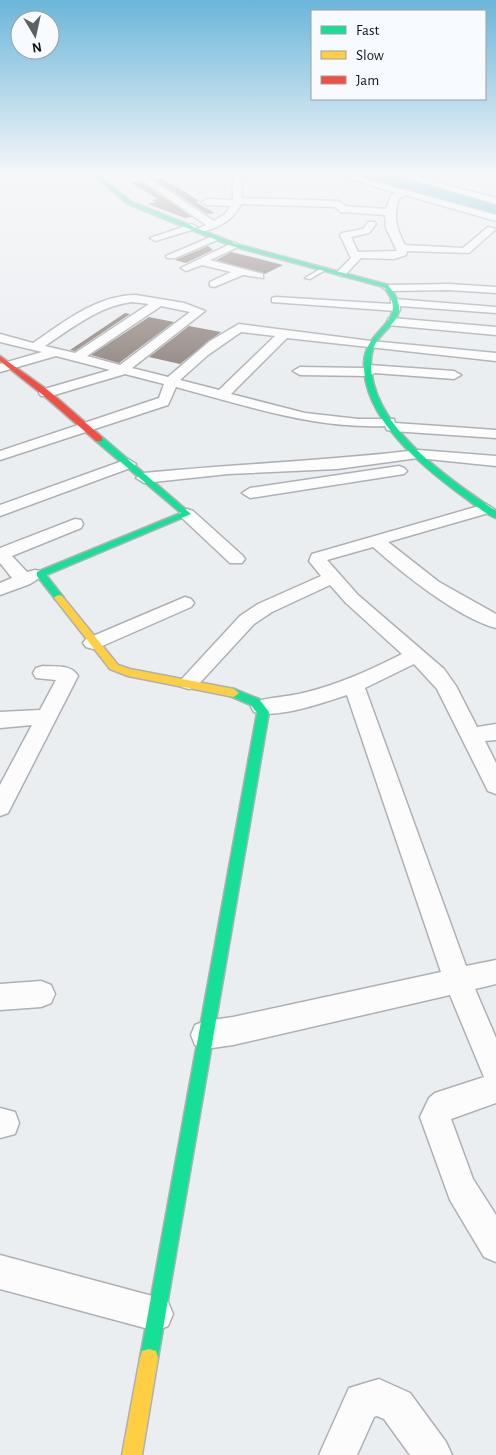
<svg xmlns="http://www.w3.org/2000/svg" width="496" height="1455" font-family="'Alegreya Sans',sans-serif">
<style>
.water{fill:#50b8c6}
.building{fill:#928681}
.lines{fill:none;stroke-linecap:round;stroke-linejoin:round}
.lane-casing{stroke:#aeb0b3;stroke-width:3}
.street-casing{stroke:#aeb0b3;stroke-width:3}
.fast-casing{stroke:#aeb0b3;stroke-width:3}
.slow-casing{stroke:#aeb0b3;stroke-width:3}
.jam-casing{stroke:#aeb0b3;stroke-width:3}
.lane{fill:#fcfcfd;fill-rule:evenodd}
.street{fill:#fcfcfd;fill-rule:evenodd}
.fast{fill:#16e098;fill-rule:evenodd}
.slow{fill:#ffcf43;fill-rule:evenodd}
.jam{fill:#f24e42;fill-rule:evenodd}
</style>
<rect width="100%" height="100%" fill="#ebeef1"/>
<!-- water -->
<path class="water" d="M 346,175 L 393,175 L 496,202 L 496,217 Z"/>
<!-- building -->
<path class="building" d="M 160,178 L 182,190 L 199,201 L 195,202 L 215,213 L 207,214 L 154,179 Z
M 140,181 L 192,217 L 185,218 L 148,204 L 156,202 L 152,200 L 158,199 L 131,183 Z
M 208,246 L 213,250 L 186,263 L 175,260 Z
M 231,252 L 256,258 L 283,265 L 265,274 L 216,260 Z
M 125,313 L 130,314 L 75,351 L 70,350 Z
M 149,317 L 174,322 L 119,363 L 91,355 Z
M 189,326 L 221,332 L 180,364 L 149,357 Z"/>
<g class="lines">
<defs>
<path id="lane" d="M 322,268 L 327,269 L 310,279 L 305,278 Z"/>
<path id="street" d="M 135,175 L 144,175 L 214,221 L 225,214 L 231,206 L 207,205 L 202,202 L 207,199 L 233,200 L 233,175 L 241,175 L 242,198 L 339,201 L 345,206 L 386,209 L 391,196 L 396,193 L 339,175 L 351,175 L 496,215 L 496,221 L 405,195 L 399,198 C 393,217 396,228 405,245 L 463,248 L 488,227 L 496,229 L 469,253 L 407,251 L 406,255 L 394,259 L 361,258 L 345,275 L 341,276 L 336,273 L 351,258 L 340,235 L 342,233 L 363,229 L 368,222 L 374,222 L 376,224 L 369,233 L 351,237 L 358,252 L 397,251 L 386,228 L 385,215 L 341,212 L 335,207 L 241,204 C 232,221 220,227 202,232 L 197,229 L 206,225 Z
M 397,175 L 409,175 L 496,198 L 496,204 Z
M 192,224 L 197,227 L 195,229 L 155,241 L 150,238 Z
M 213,236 L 222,238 L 175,258 L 167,258 L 166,256 Z
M 234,242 L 239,245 L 238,247 L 210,260 L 263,274 L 263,278 L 243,275 L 214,287 L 210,286 L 210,282 L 231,272 L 202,265 L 186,271 L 181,268 Z
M 449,284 L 496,287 L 496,293 L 449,290 L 389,291 L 383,288 L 389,285 Z
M 136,295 L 184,303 L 205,311 L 132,368 L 168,377 L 210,341 L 239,324 L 371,341 L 496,353 L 496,361 L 287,338 L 231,394 L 305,413 L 358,419 L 394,419 L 395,423 L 496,430 L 496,438 L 392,431 L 387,430 L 385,426 C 313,429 244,405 176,387 L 168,405 L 0,460 L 0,451 L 159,398 L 164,384 L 125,374 L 51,396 L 41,396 L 39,393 L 41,390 L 110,370 L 56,356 L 0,372 L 0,364 L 42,352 L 0,342 L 0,334 L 33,343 C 64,322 97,295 136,295 ZM 132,302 L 149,304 L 75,353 L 45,346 C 72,328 99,306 132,302 ZM 161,306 L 190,312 L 120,365 L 87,356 ZM 241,332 L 275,336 L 219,390 L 180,380 L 208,355 Z
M 276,297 L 391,304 L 391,300 L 395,299 L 496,307 L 496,313 L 400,306 L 400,310 L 396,311 L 272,302 L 272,298 Z
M 392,318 L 496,327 L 496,335 L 388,325 L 388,319 Z
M 369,365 L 454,371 L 461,375 L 454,379 L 375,373 L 369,376 L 300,375 L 293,371 L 300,367 L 363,368 Z
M 418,450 L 496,456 L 496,466 L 418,458 L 337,469 L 228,474 L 144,483 L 136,478 L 144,473 C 235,464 327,461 418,450 Z
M 128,459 L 136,464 L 133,467 L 0,516 L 0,505 Z
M 399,466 L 404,468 L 407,471 L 404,474 L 250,498 L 242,493 L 250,488 Z
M 486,504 L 494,509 L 492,512 L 388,542 L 439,582 L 496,614 L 496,628 C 458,618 402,573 373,547 L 327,560 L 358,595 L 444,669 L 456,686 L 477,727 L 496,724 L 496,740 L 485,741 L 496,763 L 496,794 L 488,791 L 437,689 L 414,664 L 365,688 L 466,966 L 496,960 L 496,984 L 475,989 L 496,1038 L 496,1103 L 451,1119 L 473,1179 L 496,1215 L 496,1262 L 484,1257 L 450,1200 L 420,1117 L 429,1098 L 435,1093 L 484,1077 L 450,995 L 233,1045 L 205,1049 L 195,1045 L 191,1035 L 195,1025 L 205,1021 L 233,1017 L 441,972 L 347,695 C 322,703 278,719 254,712 L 251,707 L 254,702 C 270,697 287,697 303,693 C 338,685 370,670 402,654 L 346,603 L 330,585 L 272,612 L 254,624 L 196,687 L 189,689 L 182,687 L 179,682 L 240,616 L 258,604 L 321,576 L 309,561 L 312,554 Z
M 187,509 L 193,511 L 242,555 L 245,559 L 242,563 L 230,563 L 181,517 L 179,514 L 181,511 Z
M 75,519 L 81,520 L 83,524 L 81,528 L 12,556 L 27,572 L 35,570 L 41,571 L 44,575 L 30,584 L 0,595 L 0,583 L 12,578 L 0,563 L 0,548 Z
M 185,597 L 191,599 L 194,603 L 191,607 L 100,647 L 93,649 L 86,647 L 83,643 L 86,639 Z
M 43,666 C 56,667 71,664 78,676 L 8,813 L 0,816 L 0,785 L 32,725 L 0,728 L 0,712 L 40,710 L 56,680 L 36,678 L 33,673 L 36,668 Z
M 41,981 L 51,985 L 55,994 L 51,1003 L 41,1007 L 0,1010 L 0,984 Z
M 0,1108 L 15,1112 L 19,1123 L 15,1134 L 0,1138 Z
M 0,1255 L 156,1297 L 168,1302 L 173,1314 L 168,1326 L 156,1331 L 0,1289 Z
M 379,1379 L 410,1393 L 446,1442 L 452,1455 L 410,1455 L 384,1419 L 377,1416 L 374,1417 L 357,1455 L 319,1455 L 349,1388 Z"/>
<path id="fast" d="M 94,175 L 98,175 L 132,202 L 236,244 L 388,285 C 420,325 373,323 371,360 C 368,425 449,479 496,511 L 496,518 C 485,514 474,504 464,497 C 423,467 363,419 364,363 C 365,326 412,323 384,287 L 232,246 L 128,204 Z
M 96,437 L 102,437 L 191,514 L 46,575 L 64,598 L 59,601 L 56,600 L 37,576 L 37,572 L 181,513 L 96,441 Z
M 234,689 L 259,699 L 269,712 L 158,1358 L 156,1365 L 149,1367 L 142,1365 L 140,1358 L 257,713 L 251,705 L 230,696 L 229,693 L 230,690 Z"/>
<path id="slow" d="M 59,595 L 62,596 L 118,665 L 130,669 L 234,689 L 239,693 L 234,697 L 128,676 L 110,669 L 56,600 L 54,598 L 56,596 Z
M 149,1349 L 156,1351 L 158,1358 L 142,1455 L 122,1455 L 140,1358 L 142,1351 Z"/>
<path id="jam" d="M 0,356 L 49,391 L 102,437 L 102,441 L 96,441 L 43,395 L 0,361 Z"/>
</defs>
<!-- lane casing -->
<use href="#lane" class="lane-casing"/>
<!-- street casing -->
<use href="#street" class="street-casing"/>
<!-- fast casing -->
<use href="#fast" class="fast-casing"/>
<!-- slow casing -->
<use href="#slow" class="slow-casing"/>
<!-- jam casing -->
<use href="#jam" class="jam-casing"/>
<!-- lane -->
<use href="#lane" class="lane"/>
<!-- street -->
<use href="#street" class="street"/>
<!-- fast -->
<use href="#fast" class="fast"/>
<!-- slow -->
<use href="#slow" class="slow"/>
<!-- jam -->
<use href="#jam" class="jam"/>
</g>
<!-- sky -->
<linearGradient id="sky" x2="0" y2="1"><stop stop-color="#6bb6da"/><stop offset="0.46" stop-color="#f6f7f9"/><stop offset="1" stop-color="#f6f7f9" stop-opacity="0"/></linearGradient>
<rect width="496" height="378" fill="url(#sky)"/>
<!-- legend -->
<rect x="311" y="10" width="175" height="90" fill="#f7fbff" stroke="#9b9fa2"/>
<rect x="321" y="26" width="25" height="8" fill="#16e098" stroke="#9b9fa2"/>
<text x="356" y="35" font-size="15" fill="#121417">Fast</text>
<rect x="321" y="51" width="25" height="8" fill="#ffcf43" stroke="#9b9fa2"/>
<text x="356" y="60" font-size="15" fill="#121417">Slow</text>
<rect x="321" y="76" width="25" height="8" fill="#f24e42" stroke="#9b9fa2"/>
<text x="356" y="85" font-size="15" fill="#121417">Jam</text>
<!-- north arrow -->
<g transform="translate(35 35) rotate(171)"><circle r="24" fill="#f7fbff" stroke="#9b9fa2"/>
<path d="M0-4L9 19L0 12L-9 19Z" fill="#5e6063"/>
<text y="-8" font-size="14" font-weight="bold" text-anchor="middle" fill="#121417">N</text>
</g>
</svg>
